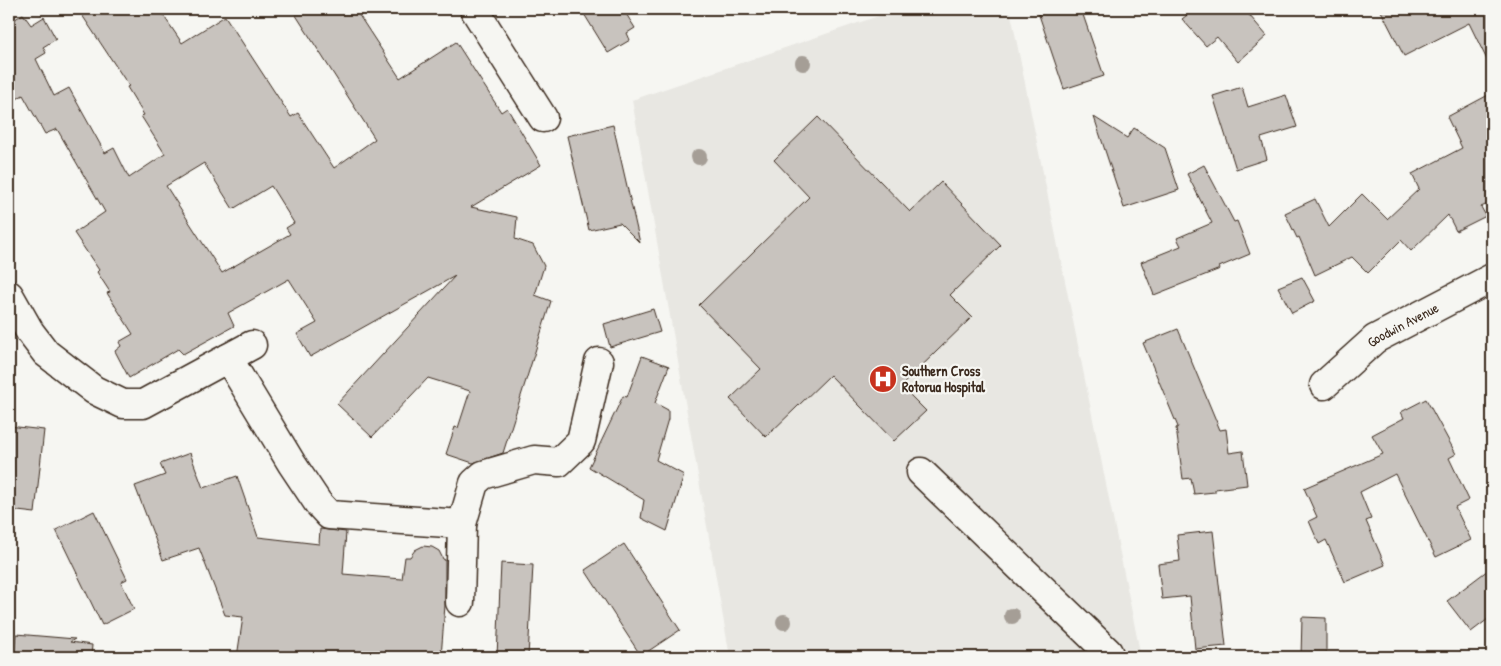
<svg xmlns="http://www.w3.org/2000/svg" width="1501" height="666" font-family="'Patrick Hand',sans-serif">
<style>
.built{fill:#e8e7e2}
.building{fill:#c8c3be;stroke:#3b2a1e;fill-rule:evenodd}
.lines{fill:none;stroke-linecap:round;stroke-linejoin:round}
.minor-casing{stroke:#3b2a1e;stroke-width:31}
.minor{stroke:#f6f6f2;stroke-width:28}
.tree{fill:#a59e96}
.labels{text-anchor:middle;stroke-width:4.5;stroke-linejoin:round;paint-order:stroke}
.street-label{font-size:14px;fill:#3b2a1e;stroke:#f6f6f2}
.poi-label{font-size:14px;font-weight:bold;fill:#3b2a1e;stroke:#f6f6f2;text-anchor:start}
</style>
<rect width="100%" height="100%" fill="#f6f6f2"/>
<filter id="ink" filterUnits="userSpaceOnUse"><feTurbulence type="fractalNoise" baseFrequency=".02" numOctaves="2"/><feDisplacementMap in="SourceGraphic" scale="10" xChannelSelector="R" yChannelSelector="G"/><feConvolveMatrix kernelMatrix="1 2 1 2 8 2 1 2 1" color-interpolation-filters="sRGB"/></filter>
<g filter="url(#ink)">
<!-- built -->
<path class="built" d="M 899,9 L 1010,9 L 1141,657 L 730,657 L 632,100 Z"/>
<!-- building -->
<path class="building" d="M 78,9 L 159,9 L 182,43 L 225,16 L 291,117 L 298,113 L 334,168 L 375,139 L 292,9 L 355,9 L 400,78 L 456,42 L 501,112 L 507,108 L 541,165 L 471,207 L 517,217 L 515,239 L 533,245 L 544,266 L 535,295 L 551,301 L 503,453 L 473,463 L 446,454 L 455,427 L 458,428 L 470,391 L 428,378 L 372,437 L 337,404 L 455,276 L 310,357 L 297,334 L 317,323 L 289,279 L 228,313 L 234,326 L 183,354 L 178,349 L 129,378 L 115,351 L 121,346 L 119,342 L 133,334 L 107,293 L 110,292 L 97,272 L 99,270 L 74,233 L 105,212 L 57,129 L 45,134 L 23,95 L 9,104 L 9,23 L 23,14 L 31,25 L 44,17 L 56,39 L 43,47 L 46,53 L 36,59 L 54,96 L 69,88 L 105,153 L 114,148 L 129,178 L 165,154 L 141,116 L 144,115 L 127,87 L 129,86 ZM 204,163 L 233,209 L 271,186 L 294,223 L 286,228 L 290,234 L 222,273 L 166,186 Z
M 581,9 L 623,9 L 635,28 L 627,33 L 630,40 L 608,53 Z
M 1037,9 L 1081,9 L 1104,76 L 1064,89 Z
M 1195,9 L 1244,9 L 1267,36 L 1238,62 L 1217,37 L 1206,46 L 1182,19 Z
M 1380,9 L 1492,9 L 1492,70 L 1469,23 L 1404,56 Z
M 1242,87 L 1248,107 L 1286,95 L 1297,127 L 1261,138 L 1267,159 L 1236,169 L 1213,96 Z
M 1492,93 L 1492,202 L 1481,207 L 1486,216 L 1456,231 L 1448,215 L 1411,251 L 1401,240 L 1368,273 L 1352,257 L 1315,275 L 1299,237 L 1297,238 L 1285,213 L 1315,199 L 1329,227 L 1362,194 L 1387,219 L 1419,189 L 1412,174 L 1462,148 L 1447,117 Z
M 818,117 L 910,212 L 941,182 L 1001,245 L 950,295 L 972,317 L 901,386 L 926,411 L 894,441 L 830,375 L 766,437 L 730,399 L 761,369 L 699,305 L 809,197 L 774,160 Z
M 1094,117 L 1127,138 L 1134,128 L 1165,148 L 1179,190 L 1124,208 Z
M 613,125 L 640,243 L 620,223 L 589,230 L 567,136 Z
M 1204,165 L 1234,222 L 1237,221 L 1250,254 L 1219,267 L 1220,269 L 1154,295 L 1141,262 L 1181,246 L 1177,238 L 1212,223 L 1187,174 Z
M 1302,277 L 1315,301 L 1292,313 L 1278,287 Z
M 653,309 L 660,332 L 610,347 L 604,324 Z
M 1178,329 L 1220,430 L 1226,429 L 1229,453 L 1243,451 L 1247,485 L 1215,489 L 1215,492 L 1194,494 L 1191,478 L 1183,479 L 1176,428 L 1178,427 L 1143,343 Z
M 642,356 L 669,366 L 655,403 L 668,410 L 668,419 L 656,460 L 684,475 L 667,531 L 641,518 L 644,500 L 589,467 L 623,396 L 627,397 Z
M 1426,399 L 1456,454 L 1449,458 L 1469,500 L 1455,507 L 1471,540 L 1436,557 L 1395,474 L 1360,492 L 1371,519 L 1366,521 L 1385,565 L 1345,582 L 1326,540 L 1319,544 L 1309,521 L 1317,517 L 1304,488 L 1383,454 L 1372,435 L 1404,418 L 1401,412 Z
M 9,426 L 44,430 L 35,513 L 9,510 Z
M 190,453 L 203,488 L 237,476 L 258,537 L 319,544 L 320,529 L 346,532 L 343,574 L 402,579 L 405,557 L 410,557 L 415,550 L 423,546 L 432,547 L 439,551 L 443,559 L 445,560 L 445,605 L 441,657 L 237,657 L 243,617 L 225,615 L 199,548 L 163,560 L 135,486 L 165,475 L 160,464 Z
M 94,511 L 127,579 L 121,582 L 134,609 L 102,625 L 56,530 Z
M 1213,531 L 1226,646 L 1195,649 L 1190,596 L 1162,599 L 1158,564 L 1180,561 L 1177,535 Z
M 624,544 L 680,630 L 641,656 L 585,570 Z
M 501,563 L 533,565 L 528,657 L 497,657 Z
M 1492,567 L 1492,616 L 1471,632 L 1447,601 Z
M 1302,617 L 1326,618 L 1326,657 L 1301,657 Z
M 16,634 L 75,639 L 70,642 L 92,645 L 91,657 L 14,657 Z"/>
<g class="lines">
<defs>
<g id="minor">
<path d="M 474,9 L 543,118"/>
<path d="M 9,295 L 30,332 L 46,353 L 94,390 L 123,404 L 143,404 L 252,345"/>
<path d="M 228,358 L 292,464 L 318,503 L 329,515 L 462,524 L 474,483 L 483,475 L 534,460 L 559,462 L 581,441 L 599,362"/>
<path id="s1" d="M 1324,385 L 1375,339 L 1492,278"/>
<path d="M 921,472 L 1108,652 L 1110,657"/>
<path d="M 460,602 L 462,524"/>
</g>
</defs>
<!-- minor casing -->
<use href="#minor" class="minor-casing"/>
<!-- minor -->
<use href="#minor" class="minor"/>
</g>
<!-- trees -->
<g class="tree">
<circle cx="803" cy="63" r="8"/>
<circle cx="699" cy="157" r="8"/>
<circle cx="1012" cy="616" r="8"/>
<circle cx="784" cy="622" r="8"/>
</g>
</g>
<!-- icons -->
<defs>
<symbol id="hospital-disc" viewBox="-11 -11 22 22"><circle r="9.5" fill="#c8321e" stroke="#f6f6f2"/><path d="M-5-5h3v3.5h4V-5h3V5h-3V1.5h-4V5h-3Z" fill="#fff"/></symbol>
</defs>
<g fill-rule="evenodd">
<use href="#hospital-disc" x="867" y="363" width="32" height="32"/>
</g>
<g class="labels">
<!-- street labels -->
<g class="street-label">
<text dy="5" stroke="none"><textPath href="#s1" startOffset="100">Goodwin Avenue</textPath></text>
</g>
<!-- poi labels -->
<g class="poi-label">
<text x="902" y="376">Southern Cross<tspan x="902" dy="16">Rotorua Hospital</tspan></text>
</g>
</g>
<!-- margin -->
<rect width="1501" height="666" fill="none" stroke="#f6f6f2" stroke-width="30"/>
<rect x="15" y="15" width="1471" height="636" fill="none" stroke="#3b2a1e" stroke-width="2" filter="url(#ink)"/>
</svg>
